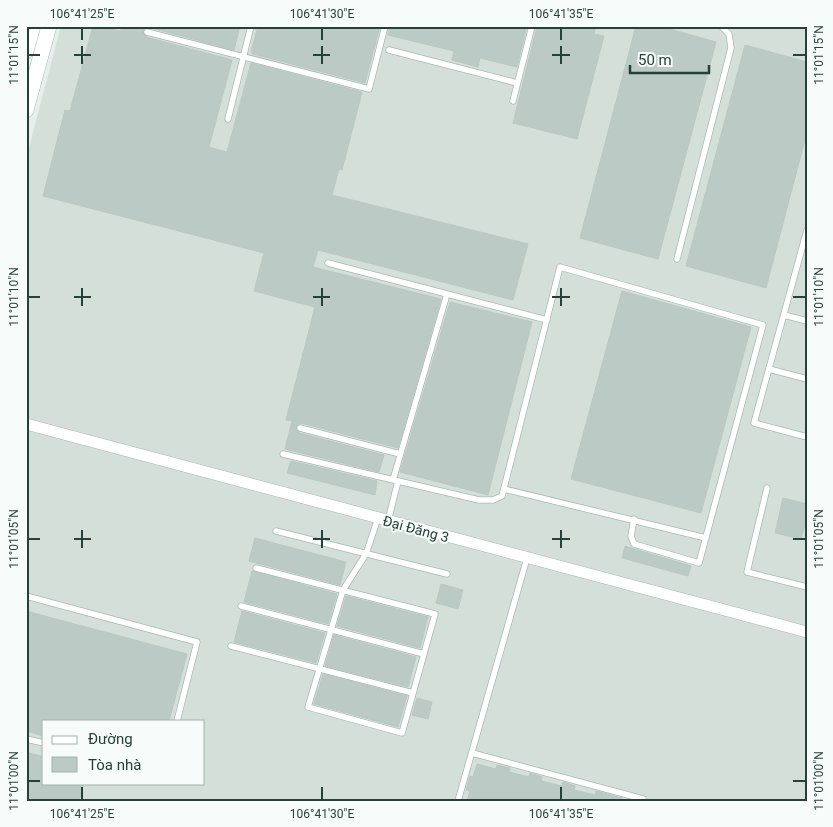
<svg xmlns="http://www.w3.org/2000/svg" width="833" height="827" font-family="Roboto,sans-serif">
<style>
.built{fill:#d4dfda;fill-rule:evenodd}
.building{fill:#bbcac4;stroke:#b8c9c2}
.lines{fill:none;stroke-linecap:round;stroke-linejoin:round}
.service-casing{stroke:#a8b8b2;stroke-width:7}
.minor-casing{stroke:#a8b8b2;stroke-width:12}
.secondary-casing{stroke:#a4bbb3;stroke-width:16}
.service{stroke:#fff;stroke-width:5.5}
.minor{stroke:#fff;stroke-width:11}
.secondary{stroke:#fff;stroke-width:15}
.ticks{fill:none;stroke:#24423a;stroke-width:2}
.labels{text-anchor:middle;stroke-width:4;stroke-linejoin:round;paint-order:stroke}
.street-label{font-size:14px;fill:#24423a;stroke:#f7fbf9}
.neatline{fill:none;stroke:#24423a;stroke-width:2}
.ticks-label{font-size:12px;text-anchor:middle;fill:#24423a}
</style>
<rect width="100%" height="100%" fill="#e6efeb"/>
<!-- built -->
<path class="built" d="M 61,26 L 807,26 L 807,801 L 26,801 L 26,159 ZM 44,721 L 204,721 L 204,783 L 44,783 Z"/>
<!-- building -->
<path class="building" d="M 93,26 L 121,31 L 121,26 L 240,26 L 234,50 L 148,27 L 143,30 L 146,37 L 232,60 L 209,147 L 227,152 L 251,63 L 362,92 L 342,170 L 339,169 L 332,195 L 528,244 L 513,300 L 318,250 L 313,267 L 441,299 L 398,448 L 301,423 L 296,426 L 299,433 L 384,455 L 379,472 L 285,449 L 292,421 L 286,420 L 315,307 L 254,291 L 264,253 L 43,196 L 65,110 L 70,111 Z
M 258,26 L 380,26 L 365,83 L 253,54 L 251,52 Z
M 390,26 L 527,26 L 517,67 L 480,58 L 478,67 L 452,60 L 454,51 L 388,35 Z
M 537,26 L 596,26 L 594,34 L 604,36 L 577,139 L 513,123 Z
M 636,26 L 659,26 L 716,42 L 658,259 L 580,238 Z
M 745,45 L 807,62 L 807,132 L 766,288 L 686,266 Z
M 622,291 L 751,327 L 701,513 L 571,479 Z
M 450,302 L 532,322 L 488,495 L 400,472 Z
M 291,461 L 377,481 L 375,495 L 287,473 Z
M 783,498 L 807,504 L 807,517 L 801,539 L 775,533 Z
M 255,538 L 346,562 L 340,585 L 249,561 Z
M 625,546 L 691,566 L 688,576 L 622,558 Z
M 252,571 L 337,594 L 328,624 L 244,602 Z
M 441,584 L 463,590 L 458,609 L 436,603 Z
M 346,596 L 428,617 L 420,648 L 337,626 Z
M 26,611 L 187,654 L 169,721 L 44,721 L 44,736 L 26,731 Z
M 242,611 L 325,633 L 316,663 L 234,642 Z
M 334,635 L 416,657 L 408,687 L 325,666 Z
M 323,674 L 407,696 L 398,727 L 314,704 Z
M 417,698 L 432,702 L 428,719 L 412,715 Z
M 26,752 L 44,757 L 44,783 L 84,783 L 79,801 L 26,801 Z
M 477,764 L 496,769 L 497,765 L 510,768 L 509,772 L 529,777 L 530,773 L 542,777 L 541,781 L 562,786 L 563,782 L 575,786 L 574,790 L 595,795 L 596,791 L 622,798 L 622,801 L 467,801 L 470,791 L 466,790 L 470,776 L 473,777 Z"/>
<g class="lines">
<defs>
<path id="service" d="M 147,32 L 369,89 L 385,26
M 389,50 L 517,83
M 513,101 L 532,26
M 228,119 L 251,26
M 807,230 L 754,423 L 807,437
M 677,259 L 731,48 L 729,34 L 721,26
M 328,263 L 547,320
M 784,315 L 807,321
M 769,369 L 807,379
M 300,428 L 400,454
M 283,454 L 479,500 L 493,500 L 502,496 L 560,267 L 763,325 L 699,563 L 634,544 L 631,536 L 634,519
M 393,480 L 447,294
M 767,488 L 747,572 L 807,587
M 504,489 L 706,538
M 388,521 L 398,481
M 276,531 L 447,574
M 256,568 L 435,614 L 402,733 L 308,707 L 343,590 L 366,554 L 378,518
M 26,596 L 197,642 L 177,721
M 241,606 L 424,654
M 231,646 L 413,693
M 26,739 L 44,743
M 472,753 L 643,799
M 458,801 L 527,558"/>
<path id="minor" d="M 26,424 L 807,632"/>
<path id="secondary" d="M 26,51 L 33,26
M 26,110 L 49,26"/>
</defs>
<!-- service casing -->
<use href="#service" class="service-casing"/>
<!-- minor casing -->
<use href="#minor" class="minor-casing"/>
<!-- secondary casing -->
<use href="#secondary" class="secondary-casing"/>
<!-- service -->
<use href="#service" class="service"/>
<!-- minor -->
<use href="#minor" class="minor"/>
<!-- secondary -->
<use href="#secondary" class="secondary"/>
</g>
<!-- ticks -->
<path class="ticks" d="M 82,28 L 82,40M 322,28 L 322,40M 561,28 L 561,40M 82,46 L 82,64M 322,46 L 322,64M 561,46 L 561,64M 28,55 L 40,55M 74,55 L 91,55M 313,55 L 330,55M 552,55 L 570,55M 793,55 L 806,55M 82,288 L 82,306M 322,288 L 322,306M 561,288 L 561,306M 28,297 L 40,297M 74,297 L 91,297M 313,297 L 330,297M 552,297 L 570,297M 793,297 L 806,297M 82,530 L 82,548M 322,530 L 322,548M 561,530 L 561,548M 28,539 L 40,539M 74,539 L 91,539M 313,539 L 330,539M 552,539 L 570,539M 793,539 L 806,539M 28,781 L 40,781M 793,781 L 806,781M 82,787 L 82,800M 322,787 L 322,800M 561,787 L 561,800"/>
<g class="labels">
<!-- street labels -->
<g class="street-label">
<text transform="translate(416 529) rotate(15)" y="5">Đại Đăng 3</text>
</g>
</g>
<!-- border -->
<rect width="833" height="827" fill="none" stroke="#f7fbf9" stroke-width="55"/>
<!-- legend -->
<rect x="42" y="720" width="162" height="65" fill="#f7fbf9" stroke="#a3b1ad"/>
<rect x="52" y="736" width="25" height="8" fill="#ffffff" stroke="#a3b1ad"/>
<text x="88" y="744" font-size="15" fill="#24423a">Đường</text>
<rect x="52" y="757" width="25" height="15" fill="#bbcac4" stroke="#a3b1ad"/>
<text x="88" y="770" font-size="15" fill="#24423a">Tòa nhà</text>
<!-- scale -->
<path d="M630 65v8h79v-8" fill="none" stroke="#24423a" stroke-width="2.5"/>
<text x="638" y="65" font-size="15" fill="#24423a" stroke="#f7fbf9" stroke-width="4" paint-order="stroke">50 m</text>
<rect x="28" y="28" width="778" height="772" class="neatline"/>
<g class="ticks-label">
<text x="82" y="18">106°41'25"E</text>
<text x="322" y="18">106°41'30"E</text>
<text x="561" y="18">106°41'35"E</text>
<text transform="translate(14 55) rotate(-90)" y="4">11°01'15"N</text>
<text transform="translate(819 55) rotate(-90)" y="4">11°01'15"N</text>
<text transform="translate(14 297) rotate(-90)" y="4">11°01'10"N</text>
<text transform="translate(819 297) rotate(-90)" y="4">11°01'10"N</text>
<text transform="translate(14 539) rotate(-90)" y="4">11°01'05"N</text>
<text transform="translate(819 539) rotate(-90)" y="4">11°01'05"N</text>
<text transform="translate(14 781) rotate(-90)" y="4">11°01'00"N</text>
<text transform="translate(819 781) rotate(-90)" y="4">11°01'00"N</text>
<text x="82" y="818">106°41'25"E</text>
<text x="322" y="818">106°41'30"E</text>
<text x="561" y="818">106°41'35"E</text>
</g>
</svg>
